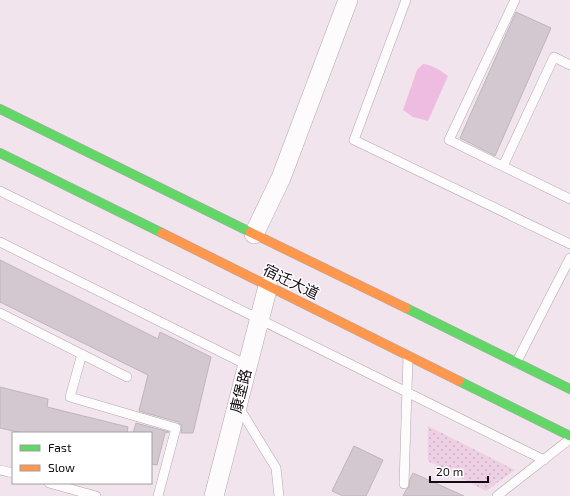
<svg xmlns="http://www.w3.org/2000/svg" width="570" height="496" font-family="'Exo 2','Noto Sans SC',sans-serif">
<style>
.grass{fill:url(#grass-dots)}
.water{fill:#eebce0}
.building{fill:#d3c8cf;stroke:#beb5bb}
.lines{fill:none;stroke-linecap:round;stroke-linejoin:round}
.lane-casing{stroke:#b2a8ae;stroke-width:10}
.street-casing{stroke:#b2a8ae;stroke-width:20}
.fast-casing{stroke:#b2a8ae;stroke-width:10}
.slow-casing{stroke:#b2a8ae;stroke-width:10}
.lane{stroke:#fdfbfc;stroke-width:9}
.street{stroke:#fdfbfc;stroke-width:19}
.fast{stroke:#63d668;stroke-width:9}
.slow{stroke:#ff974d;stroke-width:9}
.labels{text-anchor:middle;stroke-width:3;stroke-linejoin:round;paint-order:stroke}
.street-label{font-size:15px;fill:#130b11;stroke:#fff}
</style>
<defs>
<pattern id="grass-dots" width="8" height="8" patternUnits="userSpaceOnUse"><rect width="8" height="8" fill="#eed0e4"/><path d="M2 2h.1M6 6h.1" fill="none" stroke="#cbb1c3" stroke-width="1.8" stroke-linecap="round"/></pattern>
</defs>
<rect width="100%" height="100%" fill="#f1e4ed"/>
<!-- grass -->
<path class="grass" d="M 428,426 L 515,470 L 486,491 L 428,461 Z"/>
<!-- water -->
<path class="water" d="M 423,64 C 433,65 440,70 448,76 L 428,121 L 413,117 L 403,110 L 417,70 Z"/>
<!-- building -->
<path class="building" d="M 516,12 L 551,28 L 495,156 L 460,138 Z
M 0,260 L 158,339 L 160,332 L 211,357 L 193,433 L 181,433 L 182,426 L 178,422 L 139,411 L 148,375 L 0,302 Z
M 0,387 L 48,399 L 47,407 L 128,427 L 127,433 L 22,433 L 0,428 Z
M 136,423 L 169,432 L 165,433 L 157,465 L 151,464 L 151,433 L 133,433 Z
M 354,446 L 383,460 L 366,496 L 343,496 L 332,491 Z
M 413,473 L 464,496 L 403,496 L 406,490 L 409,487 L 410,479 Z"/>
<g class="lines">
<defs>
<path id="lane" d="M 406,0 L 354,140 L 570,244
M 515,0 L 449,140 L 570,199
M 503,166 L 554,57 L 570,65
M 0,191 L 544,460
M 0,242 L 247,365
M 0,313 L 127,377
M 82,354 L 70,397 L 176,428 L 158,496
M 516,363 L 570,258
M 238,406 L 276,468 L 279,496
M 0,470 L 13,473
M 49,483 L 96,496
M 404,484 L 408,357
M 497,496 L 570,439"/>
<path id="street" d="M 254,234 L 281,178 L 348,0
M 214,496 L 268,286"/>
<path id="fast" d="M 0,109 L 250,232
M 0,153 L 162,233
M 406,308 L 570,389
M 459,381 L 570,436"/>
<path id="slow" d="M 250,232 L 406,308
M 162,233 L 459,381"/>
</defs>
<!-- lane casing -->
<use href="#lane" class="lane-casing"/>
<!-- street casing -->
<use href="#street" class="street-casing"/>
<!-- fast casing -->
<use href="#fast" class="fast-casing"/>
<!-- slow casing -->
<use href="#slow" class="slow-casing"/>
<!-- lane -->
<use href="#lane" class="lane"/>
<!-- street -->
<use href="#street" class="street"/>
<!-- fast -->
<use href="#fast" class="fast"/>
<!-- slow -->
<use href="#slow" class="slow"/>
</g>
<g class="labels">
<!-- street labels -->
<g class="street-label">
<text transform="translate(291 282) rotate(26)" y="5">宿迁大道</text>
<text transform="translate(241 391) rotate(-76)" y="5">康堡路</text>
</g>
</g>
<!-- legend -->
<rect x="12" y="432" width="140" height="52" fill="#ffffff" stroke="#a19da0"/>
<rect x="20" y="445" width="20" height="6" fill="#63d668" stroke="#a19da0"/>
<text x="48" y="452" font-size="12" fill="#130b11">Fast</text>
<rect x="20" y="465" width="20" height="6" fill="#ff974d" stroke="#a19da0"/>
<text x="48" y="472" font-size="12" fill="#130b11">Slow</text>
<!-- scale -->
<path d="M430 476v6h58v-6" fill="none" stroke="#130b11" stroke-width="2"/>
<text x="436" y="476" font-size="12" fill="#130b11" stroke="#ffffff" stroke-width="3" paint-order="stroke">20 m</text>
</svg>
